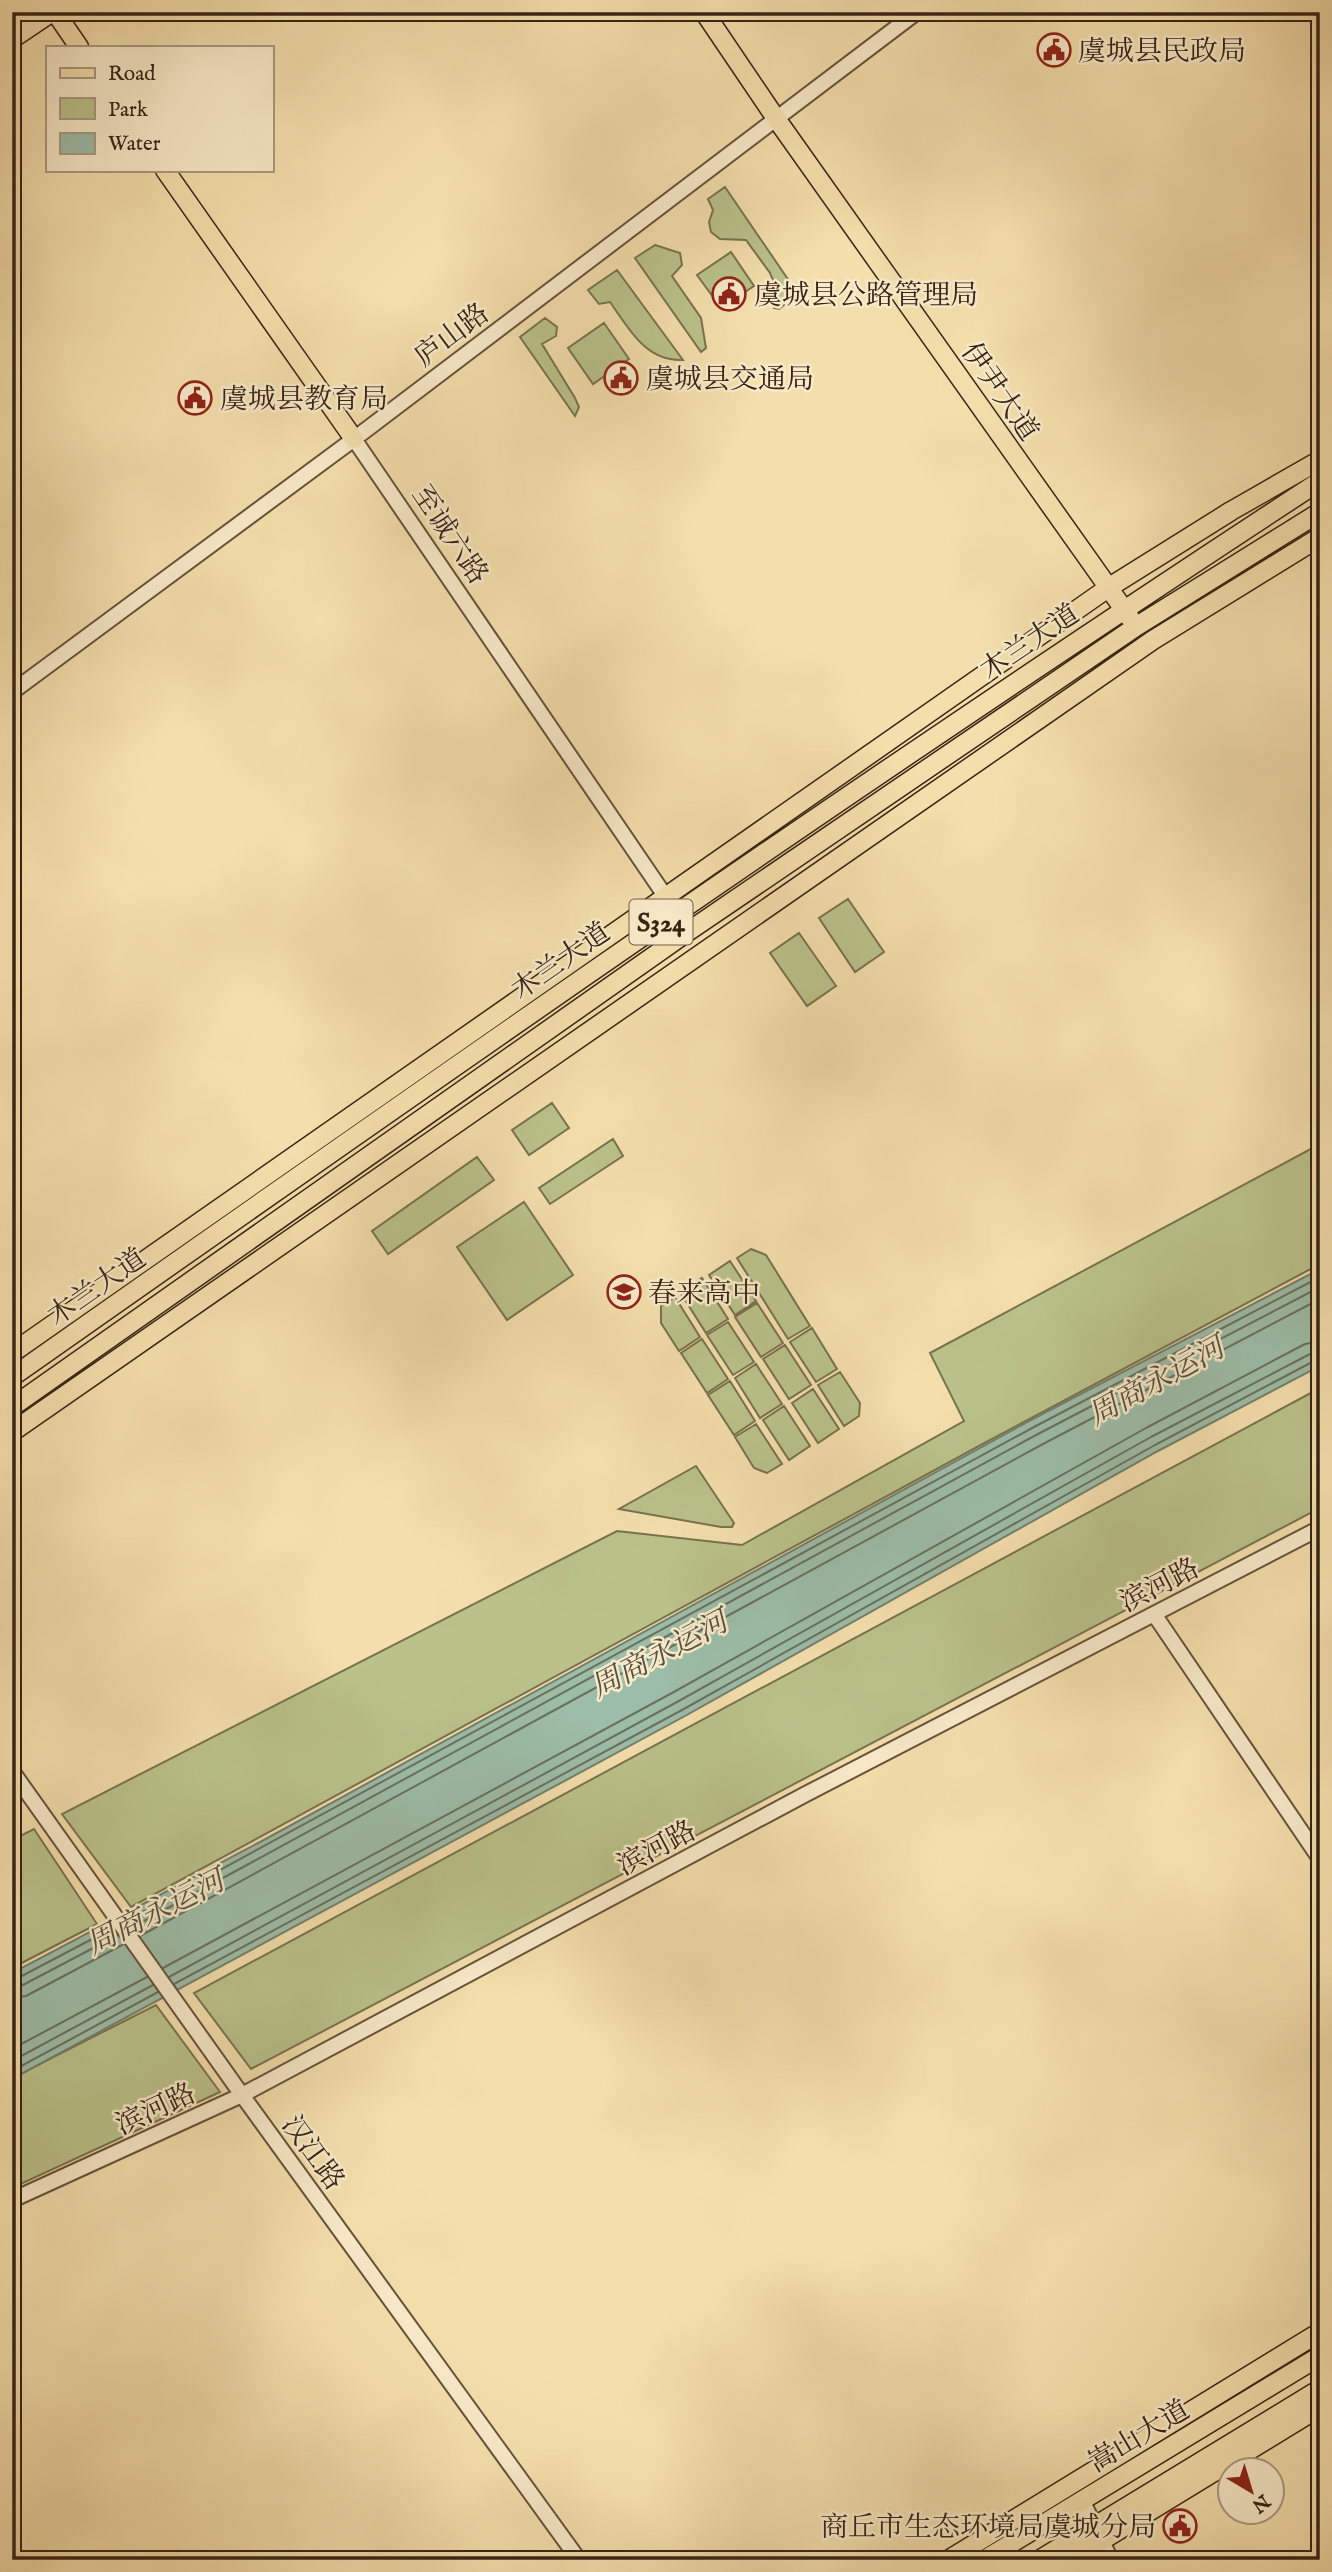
<svg xmlns="http://www.w3.org/2000/svg" width="1332" height="2572" font-family="'IM FELL English','Noto Serif SC',serif">
<style>
.green{fill:#bac28a;stroke:#78724f;stroke-width:2}
.water{fill:#9cbda8;stroke:#747f6d;stroke-width:2}
.lines{fill:none;stroke-linecap:round;stroke-linejoin:round}
.shore{stroke:#6a705e;stroke-width:2}
.minor-casing{stroke:#66523a;stroke-width:18}
.major-casing{stroke:#372314;stroke-width:21}
.minor{stroke:#f8eac9;stroke-width:14}
.major{stroke:#f4dfac;stroke-width:18}
.labels{text-anchor:middle;stroke-width:5;stroke-linejoin:round;paint-order:stroke}
.shield{fill:#f8eac9;stroke:#715f4a;stroke-width:2}
.shield-label{font-size:26px;font-weight:bold;fill:#372314}
.poi-label{font-size:28px;fill:#372314;stroke:#f8eac9;text-anchor:start}
.street-label{font-size:28px;fill:#372314;stroke:#f8eac9}
.water-label{font-size:30px;font-style:italic;fill:#555140;stroke:#f8eac9}
</style>
<rect width="100%" height="100%" fill="#f4dfac"/>
<filter id="stains"><feTurbulence type="fractalNoise" baseFrequency=".00286" numOctaves="4"/><feColorMatrix values="0 0 0 0 .2 0 0 0 0 .09 0 0 0 0 .02 0 0 0 .5 -.17"/></filter>
<radialGradient id="worn" r=".72"><stop offset=".6" stop-color="#630" stop-opacity="0"/><stop offset="1" stop-color="#630" stop-opacity=".3"/></radialGradient>
<!-- green -->
<path class="green" d="M 725,187 L 798,294 L 779,309 L 774,308 L 778,292 L 770,273 L 746,240 L 720,239 L 711,232 L 709,222 L 713,210 L 708,199 Z
M 655,245 L 680,253 L 682,265 L 672,276 L 701,318 L 706,348 L 701,352 L 635,258 Z
M 731,252 L 754,286 L 721,308 L 697,275 Z
M 617,270 L 683,360 C 646,362 629,329 610,302 L 599,304 L 588,290 Z
M 545,318 L 557,327 L 556,336 L 542,344 L 575,398 L 579,407 L 575,416 L 520,337 Z
M 604,323 L 629,359 L 593,384 L 568,348 Z
M 848,899 L 884,952 L 855,972 L 819,918 Z
M 799,933 L 836,986 L 807,1006 L 770,953 Z
M 552,1103 L 569,1128 L 529,1155 L 512,1130 Z
M 613,1139 L 623,1156 L 550,1204 L 539,1188 Z
M 1320,1144 L 1320,1264 L 979,1446 L 131,1907 L 62,1814 L 617,1531 L 742,1545 L 964,1421 L 930,1353 Z
M 477,1157 L 494,1180 L 388,1254 L 372,1231 Z
M 524,1202 L 573,1275 L 507,1320 L 457,1247 Z
M 751,1249 L 766,1255 L 810,1326 L 788,1339 L 737,1258 Z
M 730,1261 L 756,1301 L 735,1315 L 709,1275 Z
M 702,1278 L 728,1319 L 706,1333 L 680,1292 Z
M 675,1297 L 700,1337 L 679,1351 L 661,1323 L 661,1306 Z
M 757,1303 L 783,1343 L 761,1357 L 735,1317 Z
M 728,1322 L 754,1362 L 733,1375 L 707,1335 Z
M 812,1328 L 837,1369 L 816,1382 L 790,1342 Z
M 702,1339 L 728,1379 L 707,1393 L 681,1353 Z
M 785,1345 L 811,1385 L 789,1399 L 763,1359 Z
M 756,1364 L 782,1404 L 760,1418 L 735,1378 Z
M 840,1372 L 860,1403 L 859,1416 L 844,1426 L 818,1385 Z
M 730,1381 L 755,1421 L 734,1435 L 708,1395 Z
M 1320,1388 L 1320,1508 L 251,2069 L 194,1993 Z
M 813,1389 L 839,1429 L 818,1443 L 792,1403 Z
M 784,1406 L 810,1446 L 789,1460 L 763,1420 Z
M 756,1424 L 782,1464 L 767,1473 L 754,1468 L 735,1437 Z
M 696,1466 L 734,1523 L 732,1527 L 721,1527 L 619,1509 Z
M 34,1829 L 97,1924 L 12,1968 L 12,1840 Z
M 156,2005 L 220,2092 L 12,2188 L 12,2078 Z"/>
<!-- water -->
<path class="water" d="M 1320,1269 L 1320,1366 L 1158,1451 L 685,1716 L 12,2079 L 12,1973 L 262,1841 L 1031,1420 Z"/>
<g class="lines">
<!-- shore -->
<path class="shore" d="M 128,1920 L 1034,1427 L 1320,1277
M 133,1927 L 1038,1434 L 1320,1287
M 140,1936 L 1043,1444 L 1320,1299
M 163,1968 L 672,1693 L 1146,1428 L 1305,1344 L 1320,1341
M 169,1977 L 677,1702 L 1151,1437 L 1310,1354 L 1320,1352
M 12,1979 L 18,1978 L 113,1928
M 174,1984 L 682,1710 L 1155,1445 L 1314,1361 L 1320,1361
M 12,1988 L 21,1986 L 118,1935
M 12,1998 L 26,1996 L 124,1944
M 12,2049 L 147,1977
M 12,2061 L 153,1985
M 12,2071 L 158,1992"/>
<defs>
<path id="minor" d="M 354,439 L 689,931
M 12,692 L 354,439 L 917,12
M 1154,1614 L 1320,1859
M 12,1771 L 242,2095 L 579,2560
M 12,2200 L 242,2095 L 806,1794 L 1320,1528
M 1082,2500 L 1111,2560"/>
<path id="major" d="M 55,12 L 79,47
M 704,12 L 775,117 L 1130,618
M 12,39 L 52,12
M 165,170 L 354,439
M 12,1353 L 1108,588 L 1231,511 L 1320,460
M 12,1377 C 444,1073 877,770 1320,481
M 12,1407 L 689,931 L 1137,626 L 1320,512
M 12,1432 L 1153,640 L 1320,537
M 948,2560 L 1320,2332
M 984,2560 L 1320,2356
M 1039,2560 L 1320,2389
M 1070,2560 L 1320,2407"/>
</defs>
<!-- minor casing -->
<use href="#minor" class="minor-casing"/>
<!-- major casing -->
<use href="#major" class="major-casing"/>
<!-- minor -->
<use href="#minor" class="minor"/>
<!-- major -->
<use href="#major" class="major"/>
</g>
<!-- icons -->
<defs>
<symbol id="civic-ring" viewBox="-11 -11 22 22"><circle r="9.5" fill="#f8eac9" stroke="#8f2418" stroke-width="1.5"/><path d="M-.6-6.5H3V-4.5H.6V-3L4-1V1h2V6H-6V1h2V-1L-.6-3ZM-1.2 2.5V6h2.4V2.5Z" fill="#8f2418"/></symbol>
<symbol id="school-ring" viewBox="-11 -11 22 22"><circle r="9.5" fill="#f8eac9" stroke="#8f2418" stroke-width="1.5"/><path d="M0-5L7-2L0 1L-7-2ZM-4 1L0 2.5L4 1V4Q0 6-4 4Z" fill="#8f2418"/></symbol>
</defs>
<g fill-rule="evenodd">
<use href="#civic-ring" x="1035" y="31" width="38" height="38"/>
<use href="#civic-ring" x="710" y="275" width="38" height="38"/>
<use href="#civic-ring" x="602" y="359" width="38" height="38"/>
<use href="#civic-ring" x="176" y="379" width="38" height="38"/>
<use href="#school-ring" x="605" y="1273" width="38" height="38"/>
<use href="#civic-ring" x="1161" y="2507" width="38" height="38"/>
</g>
<g class="labels">
<!-- shield labels -->
<rect class="shield" x="629.5" y="899.5" width="63" height="45" rx="5"/>
<g class="shield-label">
<text x="661" y="931">S324</text>
</g>
<!-- poi labels -->
<g class="poi-label">
<text x="1078" y="60">虞城县民政局</text>
<text x="754" y="304">虞城县公路管理局</text>
<text x="646" y="388">虞城县交通局</text>
<text x="220" y="408">虞城县教育局</text>
<text x="648" y="1302">春来高中</text>
<text x="1156" y="2536" text-anchor="end">商丘市生态环境局虞城分局</text>
</g>
<!-- street labels -->
<g class="street-label">
<text transform="translate(451 334) rotate(-37)" y="10">庐山路</text>
<text transform="translate(1001 391) rotate(55)" y="10">伊尹大道</text>
<text transform="translate(451 534) rotate(56)" y="10">至诚六路</text>
<text transform="translate(1029 641) rotate(-34)" y="10">木兰大道</text>
<text transform="translate(560 960) rotate(-35)" y="10">木兰大道</text>
<text transform="translate(96 1286) rotate(-35)" y="10">木兰大道</text>
<text transform="translate(1159 1584) rotate(-27)" y="10">滨河路</text>
<text transform="translate(656 1847) rotate(-28)" y="10">滨河路</text>
<text transform="translate(155 2108) rotate(-25)" y="10">滨河路</text>
<text transform="translate(314 2152) rotate(54)" y="10">汉江路</text>
<text transform="translate(1138 2435) rotate(-31)" y="10">嵩山大道</text>
</g>
<!-- water labels -->
<g class="water-label">
<text transform="translate(1156 1381) rotate(-29)" y="10">周商永运河</text>
<text transform="translate(659 1654) rotate(-28)" y="10">周商永运河</text>
<text transform="translate(155 1912) rotate(-27)" y="10">周商永运河</text>
</g>
</g>
<!-- margin -->
<rect width="1332" height="2572" fill="none" stroke="#f4dfac" stroke-width="42"/>
<rect x="14" y="14" width="1304" height="2544" fill="none" stroke="#372314" stroke-width="3.5"/>
<rect x="21" y="21" width="1290" height="2530" fill="none" stroke="#372314" stroke-width="2"/>
<!-- legend -->
<rect x="46" y="46" width="228" height="126" fill="#f8eac9" stroke="#ab9a81" stroke-width="2"/>
<rect x="60" y="68" width="35" height="10" fill="#f4dfac" stroke="#ab9a81" stroke-width="2"/>
<text x="108" y="80" font-size="21" fill="#372314">Road</text>
<rect x="60" y="98" width="35" height="21" fill="#bac28a" stroke="#ab9a81" stroke-width="2"/>
<text x="108" y="116" font-size="21" fill="#372314">Park</text>
<rect x="60" y="133" width="35" height="21" fill="#9cbda8" stroke="#ab9a81" stroke-width="2"/>
<text x="108" y="150" font-size="21" fill="#372314">Water</text>
<!-- north arrow -->
<g transform="translate(1251 2491) rotate(142)"><circle r="33" fill="#f8eac9" stroke="#ab9a81" stroke-width="2"/>
<path d="M0-5L12 26L0 18L-12 26Z" fill="#8f2418"/>
<text y="-10" font-size="19" font-weight="bold" text-anchor="middle" fill="#372314">N</text>
</g>
<rect width="100%" height="100%" filter="url(#stains)"/>
<rect width="100%" height="100%" fill="url(#worn)"/>
</svg>
